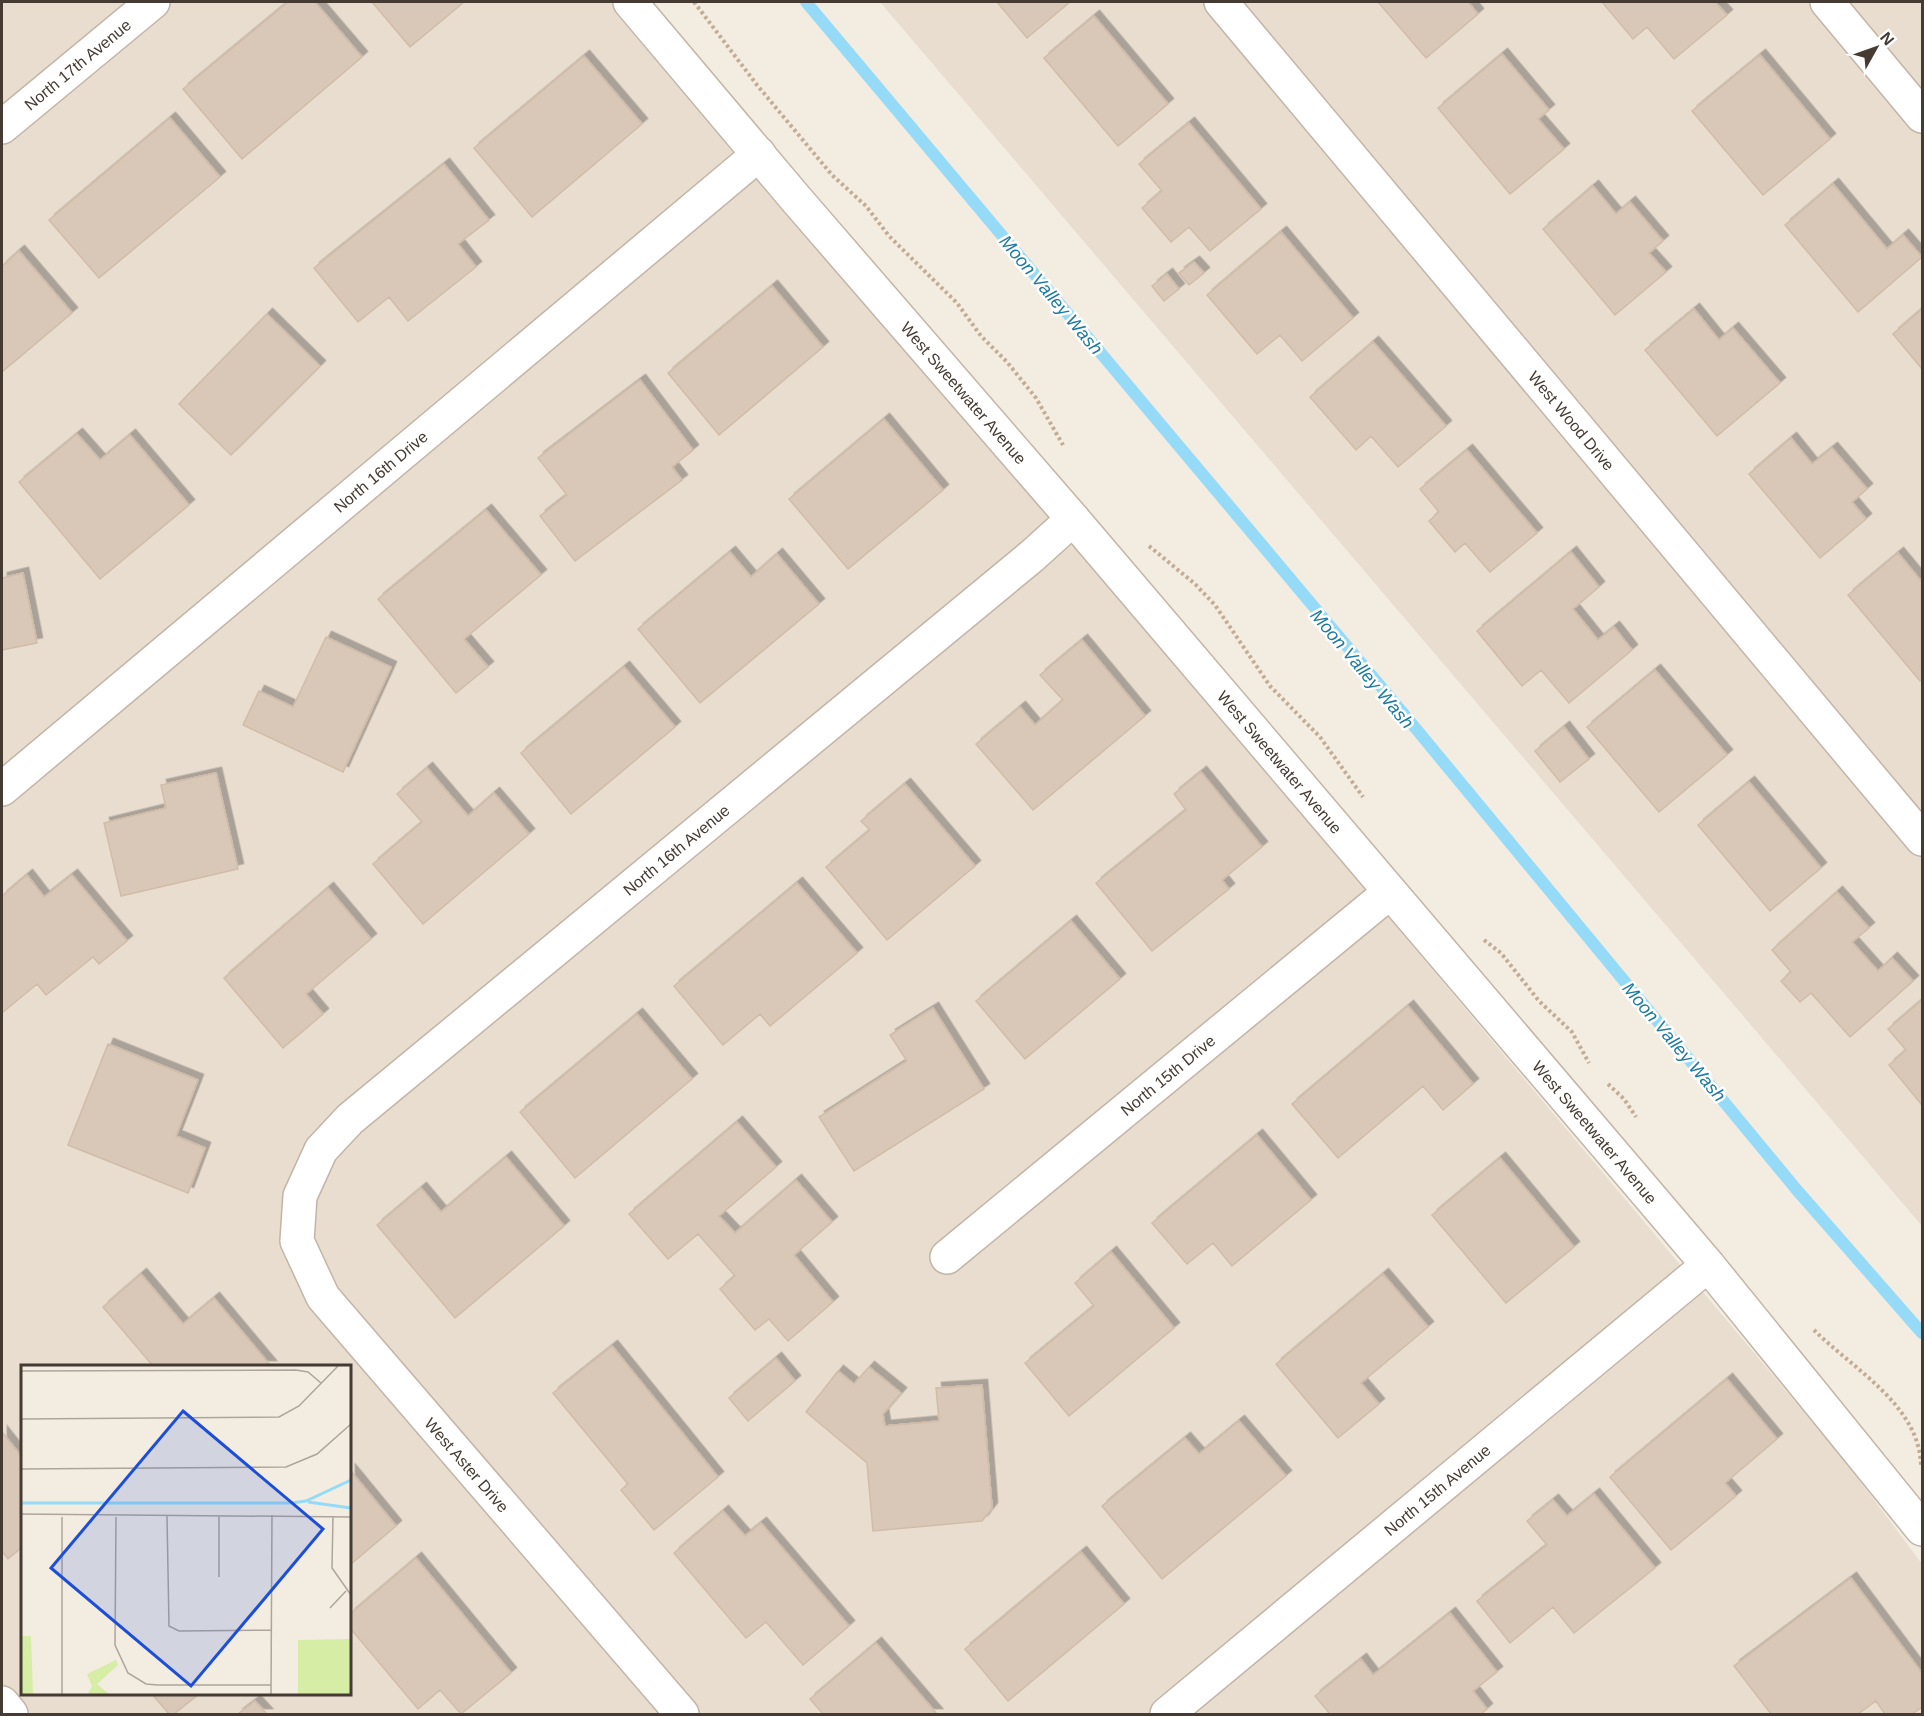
<svg xmlns="http://www.w3.org/2000/svg" width="1924" height="1716" font-family="Helvetica,sans-serif">
<style>
.residential{fill:#e8ddcf;fill-rule:evenodd}
.lines{fill:none;stroke-linecap:round;stroke-linejoin:round}
.stream{stroke:#95dbf8;stroke-width:12}
.building{fill:#d9c8b8;stroke:#d1bca8;stroke-width:1.5;filter:url(#shadow)}
.minor-casing{stroke:#c2b5a6;stroke-width:36}
.path{stroke:#c3ac93;stroke-width:4;stroke-dasharray:3 3;stroke-linecap:butt}
.minor{stroke:#fff;stroke-width:33}
.labels{text-anchor:middle;stroke-width:5;stroke-linejoin:round;paint-order:stroke}
.street-label{font-size:16px;fill:#453b32;stroke:#fff}
.water-label{font-size:18px;font-style:italic;fill:#1e7aa2;stroke:#fff}
.inset-river{fill:none;stroke:#95dbf8;stroke-width:3}
.inset-road{fill:none;stroke:#ada59b;stroke-width:1.5}
.view{fill:#1d4ed8;fill-opacity:0.15;stroke:#1d4ed8;stroke-width:3}
.inset-edge{fill:none;stroke:#453b32;stroke-width:3}
</style>
<defs>
<filter id="shadow"><feDropShadow dx="5.5" dy="-5.5" stdDeviation="0" flood-color="#0004"/></filter>
</defs>
<rect width="100%" height="100%" fill="#f3ece1"/>
<!-- residential -->
<path class="residential" d="M 2,2 L 620,2 L 1844,1460 L 1922,1564 L 1922,1714 L 2,1714 ZM 22,1366 L 350,1366 L 350,1694 L 22,1694 Z
M 880,2 L 1922,2 L 1922,1226 Z"/>
<g class="lines">
<!-- stream -->
<path class="stream" d="M 806,2 L 1398,707 L 1796,1189 L 1922,1333"/>
</g>
<!-- building -->
<path class="building" d="M 288,2 L 315,2 L 362,57 L 242,159 L 183,89 Z
M 372,2 L 464,2 L 410,47 Z
M 997,2 L 1070,2 L 1027,38 Z
M 1378,2 L 1468,2 L 1478,14 L 1426,58 Z
M 1602,2 L 1715,2 L 1727,15 L 1674,59 L 1647,27 L 1633,39 Z
M 1094,16 L 1168,104 L 1118,146 L 1044,58 Z
M 1502,54 L 1549,110 L 1538,119 L 1564,149 L 1510,194 L 1438,108 Z
M 1760,55 L 1830,139 L 1763,195 L 1692,111 Z
M 584,56 L 642,124 L 532,217 L 474,148 Z
M 170,118 L 220,177 L 99,278 L 49,220 Z
M 1189,123 L 1261,209 L 1210,251 L 1189,227 L 1171,242 L 1142,208 L 1162,191 L 1139,164 Z
M 444,164 L 489,220 L 458,244 L 476,267 L 408,321 L 389,297 L 358,322 L 314,268 Z
M 1833,184 L 1887,249 L 1903,235 L 1922,257 L 1858,312 L 1785,225 Z
M 1593,186 L 1616,214 L 1630,202 L 1663,241 L 1649,253 L 1666,272 L 1615,315 L 1543,229 Z
M 1281,232 L 1353,318 L 1302,361 L 1280,335 L 1257,354 L 1207,295 Z
M 19,251 L 72,313 L 2,372 L 2,266 Z
M 1194,262 L 1204,273 L 1189,285 L 1179,273 Z
M 1167,274 L 1179,289 L 1164,301 L 1152,286 Z
M 772,286 L 823,347 L 719,435 L 668,373 Z
M 1694,309 L 1719,340 L 1733,328 L 1780,383 L 1717,436 L 1645,350 Z
M 1922,309 L 1922,369 L 1893,334 Z
M 267,314 L 320,366 L 231,455 L 179,404 Z
M 1373,342 L 1446,426 L 1398,467 L 1371,436 L 1356,450 L 1310,397 Z
M 640,380 L 693,450 L 672,467 L 682,480 L 575,561 L 540,516 L 567,495 L 538,458 Z
M 884,419 L 943,490 L 848,569 L 789,499 Z
M 77,434 L 100,460 L 130,435 L 189,505 L 100,579 L 19,482 Z
M 1791,438 L 1812,464 L 1832,448 L 1867,489 L 1852,502 L 1866,519 L 1820,558 L 1749,474 Z
M 1467,450 L 1537,533 L 1490,572 L 1465,543 L 1455,552 L 1429,521 L 1439,512 L 1420,489 Z
M 486,510 L 541,575 L 464,639 L 488,667 L 456,693 L 378,599 Z
M 730,552 L 751,577 L 777,554 L 819,604 L 700,703 L 638,629 Z
M 1571,552 L 1599,587 L 1573,609 L 1598,640 L 1614,627 L 1632,650 L 1569,703 L 1541,670 L 1522,686 L 1477,631 Z
M 1898,553 L 1922,582 L 1922,679 L 1920,681 L 1848,595 Z
M 23,573 L 37,643 L 2,650 L 2,578 Z
M 326,637 L 391,667 L 343,772 L 243,725 L 259,691 L 293,707 Z
M 1082,640 L 1145,716 L 1033,810 L 976,744 L 1020,707 L 1035,725 L 1063,700 L 1040,675 Z
M 624,667 L 675,727 L 571,814 L 521,753 Z
M 1655,670 L 1727,755 L 1659,812 L 1587,727 Z
M 1564,727 L 1589,759 L 1560,782 L 1535,751 Z
M 427,768 L 468,816 L 494,793 L 529,834 L 423,924 L 373,864 L 422,822 L 397,794 Z
M 1201,772 L 1262,847 L 1222,880 L 1229,889 L 1152,951 L 1096,883 L 1186,810 L 1174,794 Z
M 216,773 L 238,869 L 121,896 L 104,823 L 166,808 L 161,785 Z
M 1749,782 L 1821,868 L 1770,911 L 1698,825 Z
M 905,784 L 975,866 L 887,940 L 826,867 L 870,830 L 861,821 Z
M 27,875 L 44,897 L 72,875 L 127,941 L 99,964 L 93,957 L 46,995 L 37,984 L 2,1013 L 2,896 Z
M 797,883 L 857,953 L 770,1026 L 760,1014 L 723,1045 L 674,986 Z
M 328,888 L 371,939 L 306,994 L 323,1014 L 283,1048 L 224,978 Z
M 1837,892 L 1869,928 L 1852,942 L 1878,971 L 1892,958 L 1913,981 L 1850,1037 L 1811,993 L 1800,1002 L 1781,981 L 1791,972 L 1772,950 Z
M 1071,921 L 1120,979 L 1025,1059 L 976,1001 Z
M 1922,1000 L 1922,1105 L 1889,1065 L 1906,1050 L 1888,1029 Z
M 1408,1006 L 1473,1084 L 1443,1110 L 1423,1086 L 1338,1158 L 1292,1104 Z
M 933,1008 L 984,1089 L 854,1171 L 819,1117 L 907,1061 L 890,1035 Z
M 637,1014 L 692,1079 L 575,1178 L 520,1112 Z
M 108,1044 L 198,1080 L 176,1136 L 205,1148 L 188,1193 L 68,1145 Z
M 737,1122 L 776,1167 L 719,1216 L 735,1233 L 796,1180 L 832,1222 L 794,1255 L 833,1302 L 788,1341 L 769,1319 L 755,1330 L 720,1289 L 735,1276 L 698,1234 L 668,1259 L 629,1214 Z
M 1257,1135 L 1311,1200 L 1232,1266 L 1213,1243 L 1187,1264 L 1152,1223 Z
M 506,1157 L 564,1226 L 455,1318 L 377,1225 L 421,1188 L 441,1212 Z
M 1500,1158 L 1574,1247 L 1506,1303 L 1432,1215 Z
M 1111,1252 L 1174,1328 L 1069,1416 L 1025,1363 L 1094,1306 L 1075,1283 Z
M 141,1274 L 183,1324 L 214,1298 L 271,1366 L 153,1366 L 103,1307 Z
M 1383,1274 L 1428,1327 L 1361,1383 L 1379,1404 L 1338,1438 L 1276,1364 Z
M 612,1346 L 718,1477 L 654,1530 L 621,1490 L 628,1484 L 553,1393 Z
M 776,1358 L 795,1381 L 748,1421 L 729,1398 Z
M 869,1367 L 901,1393 L 883,1414 L 885,1426 L 939,1421 L 936,1388 L 982,1385 L 992,1508 L 982,1521 L 873,1531 L 867,1463 L 806,1412 L 838,1371 L 854,1384 Z
M 1727,1379 L 1777,1439 L 1725,1483 L 1736,1496 L 1671,1550 L 1610,1477 Z
M 1239,1421 L 1286,1476 L 1162,1579 L 1102,1506 L 1185,1438 L 1199,1454 Z
M 2,1432 L 22,1457 L 22,1547 L 8,1559 L 2,1551 Z
M 350,1470 L 396,1526 L 350,1565 Z
M 1594,1494 L 1655,1568 L 1574,1633 L 1553,1607 L 1510,1643 L 1477,1601 L 1547,1545 L 1527,1521 L 1553,1500 L 1567,1516 Z
M 723,1511 L 745,1536 L 761,1523 L 849,1626 L 803,1665 L 766,1622 L 746,1638 L 674,1553 Z
M 1081,1552 L 1124,1604 L 1008,1701 L 965,1649 Z
M 416,1558 L 511,1673 L 461,1714 L 440,1690 L 418,1709 L 350,1628 L 350,1614 Z
M 1851,1578 L 1922,1673 L 1922,1707 L 1912,1714 L 1885,1714 L 1876,1701 L 1858,1714 L 1771,1714 L 1734,1666 Z
M 1450,1613 L 1497,1672 L 1473,1691 L 1487,1709 L 1481,1714 L 1330,1714 L 1315,1696 L 1361,1659 L 1373,1675 Z
M 876,1643 L 937,1714 L 823,1714 L 810,1699 Z
M 152,1694 L 199,1694 L 174,1714 L 169,1714 Z
M 255,1701 L 267,1714 L 238,1714 Z"/>
<g class="lines">
<defs>
<g id="minor">
<path id="s1" d="M 630,2 L 796,199 L 1073,519 L 1708,1265 L 1922,1529"/>
<path id="s2" d="M 1221,2 L 1922,839"/>
<path d="M 1827,2 L 1922,116"/>
<path id="s3" d="M 2,127 L 153,2"/>
<path id="s4" d="M 2,789 L 759,154"/>
<path id="s5" d="M 947,1257 L 1390,892"/>
<path d="M 2,1703 L 11,1714"/>
<path id="s6" d="M 682,1714 L 323,1297 L 297,1241 L 300,1196 L 321,1150 L 350,1119 L 1032,556 L 1073,519"/>
<path id="s7" d="M 1167,1714 L 1708,1265"/>
</g>
</defs>
<!-- minor casing -->
<use href="#minor" class="minor-casing"/>
<!-- path -->
<path class="path" d="M 694,2 L 757,85 L 832,175 L 866,206 L 889,236 L 957,303 L 981,336 L 1007,362 L 1036,398 L 1063,445
M 1149,546 L 1195,584 L 1215,605 L 1270,686 L 1320,737 L 1363,797
M 1484,940 L 1501,953 L 1539,1001 L 1572,1032 L 1589,1063
M 1608,1084 L 1624,1099 L 1636,1117
M 1814,1330 C 1853,1369 1919,1405 1921,1465"/>
<!-- minor -->
<use href="#minor" class="minor"/>
</g>
<g class="labels">
<!-- street labels -->
<g class="street-label">
<text dy="6" stroke="none"><textPath href="#s3" startOffset="98">North 17th Avenue</textPath></text>
<text dy="6" stroke="none"><textPath href="#s1" startOffset="514">West Sweetwater Avenue</textPath></text>
<text dy="6" stroke="none"><textPath href="#s2" startOffset="546">West Wood Drive</textPath></text>
<text dy="6" stroke="none"><textPath href="#s4" startOffset="494">North 16th Drive</textPath></text>
<text dy="6" stroke="none"><textPath href="#s1" startOffset="1000">West Sweetwater Avenue</textPath></text>
<text dy="6" stroke="none"><textPath href="#s6" startOffset="1173">North 16th Avenue</textPath></text>
<text dy="6" stroke="none"><textPath href="#s5" startOffset="286">North 15th Drive</textPath></text>
<text dy="6" stroke="none"><textPath href="#s1" startOffset="1486">West Sweetwater Avenue</textPath></text>
<text transform="translate(467 1465) rotate(49)" y="6">West Aster Drive</text>
<text dy="6" stroke="none"><textPath href="#s7" startOffset="351">North 15th Avenue</textPath></text>
</g>
<!-- water labels -->
<g class="water-label">
<text transform="translate(1051 295) rotate(50)" y="6">Moon Valley Wash</text>
<text transform="translate(1362 669) rotate(50)" y="6">Moon Valley Wash</text>
<text transform="translate(1674 1042) rotate(50)" y="6">Moon Valley Wash</text>
</g>
</g>
<!-- overview -->
<g transform="translate(21 1365)">
<rect width="330" height="330" fill="#f3ece1"/>
<path d="M 0,271 L 10,271 L 12,329 L 0,329 ZM 330,274 L 330,329 L 277,329 L 277,275 ZM 95,295 L 97,300 L 76,319 L 88,329 L 67,329 L 71,321 L 66,309 Z" fill="#d5eda4"/>
<path class="inset-river" d="M 287,137 L 330,143M 0,138 L 270,138 L 285,136 L 330,115"/>
<path class="inset-road" d="M 0,6 L 275,5 L 287,7 L 300,18M 0,54 L 258,52 L 278,41 L 317,1M 0,104 L 265,102 L 296,89 L 330,59M 0,149 L 330,152M 146,151 L 148,261 L 158,266 L 250,265M 312,151 L 311,203 L 330,230M 41,152 L 41,329M 95,152 L 94,280 L 107,308 L 125,319 L 137,320 L 250,320M 198,212 L 198,151M 309,243 L 325,226M 250,329 L 251,150"/>
<path class="view" d="M 162,46 L 302,164 L 170,321 L 30,203 Z"/>
<rect width="330" height="330" class="inset-edge"/>
</g>
<!-- border -->
<rect width="1924" height="1716" fill="none" stroke="#453b32" stroke-width="6"/>
<!-- north arrow -->
<g transform="translate(1876 48) rotate(50)" stroke="#ffffff" stroke-width="4.5" paint-order="stroke">
<path d="M0-4.5L10 22L0 15L-10 22Z" fill="#453b32"/>
<text y="-9" font-size="16" font-weight="bold" text-anchor="middle" fill="#453b32">N</text>
</g>
</svg>
